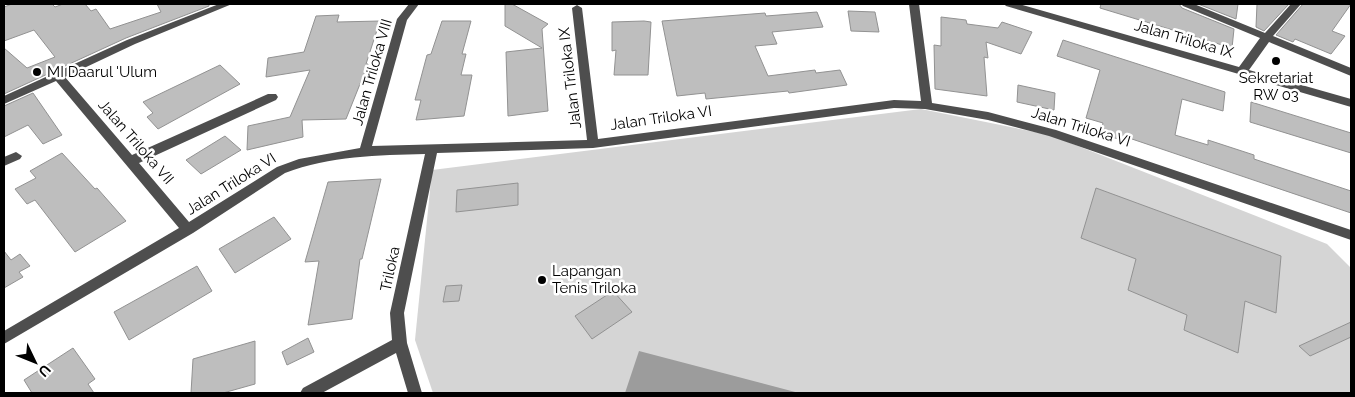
<svg xmlns="http://www.w3.org/2000/svg" width="1355" height="397" font-family="Raleway,sans-serif">
<style>
.green{fill:#d5d5d5}
.water{fill:#9c9c9c}
.building{fill:#bebebe;stroke:#929292}
.lines{fill:none;stroke-linecap:round;stroke-linejoin:round}
.minor{fill:#4e4e4e;fill-rule:evenodd}
.poi-dot{fill:#000;stroke:#fff;stroke-width:2}
.labels{text-anchor:middle;stroke-width:5;stroke-linejoin:round;paint-order:stroke}
.street-label{font-size:15px;fill:#000;stroke:#fff}
.poi-label{font-size:15px;fill:#000;stroke:#fff;text-anchor:start}
</style>
<rect width="100%" height="100%" fill="#fff"/>
<!-- green -->
<path class="green" d="M 921,109 L 1050,135 L 1327,244 L 1351,268 L 1351,393 L 433,393 L 415,340 L 432,170 Z"/>
<!-- water -->
<path class="water" d="M 639,351 L 799,393 L 625,393 Z"/>
<!-- building -->
<path class="building" d="M 12,4 L 52,4 L 55,7 L 63,4 L 85,4 L 91,11 L 96,9 L 110,29 L 161,12 L 157,4 L 209,4 L 209,6 L 126,38 L 4,94 L 4,48 L 27,68 L 55,57 L 34,30 L 4,41 L 4,7 Z
M 505,4 L 512,4 L 548,24 L 542,29 L 548,111 L 508,116 L 506,52 L 542,48 L 505,26 Z
M 1101,4 L 1179,4 L 1182,8 L 1234,29 L 1232,48 L 1100,8 Z
M 1198,4 L 1238,4 L 1236,19 Z
M 1257,4 L 1289,4 L 1264,31 L 1256,27 Z
M 1303,4 L 1351,4 L 1332,31 L 1345,36 L 1331,54 L 1295,39 L 1293,42 L 1276,35 Z
M 848,11 L 875,12 L 879,32 L 851,31 Z
M 817,12 L 823,27 L 772,32 L 777,44 L 755,46 L 768,76 L 815,70 L 816,73 L 840,70 L 847,85 L 789,93 L 788,91 L 706,99 L 705,93 L 677,96 L 662,21 L 765,13 L 766,16 Z
M 339,15 L 337,22 L 380,21 L 366,64 L 368,64 L 346,119 L 302,120 L 303,137 L 247,150 L 248,126 L 290,117 L 310,70 L 266,77 L 268,58 L 304,52 L 316,16 Z
M 941,17 L 966,20 L 967,24 L 998,28 L 1002,22 L 1032,32 L 1021,54 L 986,42 L 988,58 L 984,57 L 987,96 L 935,89 L 934,45 L 941,46 Z
M 442,21 L 471,21 L 462,54 L 466,54 L 461,75 L 472,75 L 464,116 L 416,120 L 421,100 L 415,100 L 427,55 L 431,54 Z
M 644,21 L 651,22 L 648,75 L 614,75 L 616,50 L 612,51 L 612,22 Z
M 1063,40 L 1225,92 L 1223,111 L 1182,99 L 1175,135 L 1208,145 L 1208,140 L 1254,155 L 1254,159 L 1351,191 L 1351,213 L 1126,137 L 1124,141 L 1100,133 L 1103,123 L 1086,118 L 1100,70 L 1057,56 Z
M 220,65 L 240,84 L 158,129 L 147,117 L 153,113 L 143,102 Z
M 1018,85 L 1055,93 L 1054,110 L 1017,102 Z
M 33,93 L 62,135 L 43,144 L 28,125 L 4,137 L 4,106 Z
M 1251,102 L 1351,133 L 1351,153 L 1250,122 Z
M 225,136 L 241,150 L 201,174 L 186,160 Z
M 62,153 L 95,189 L 97,188 L 126,221 L 75,252 L 35,200 L 27,204 L 15,189 L 36,178 L 30,171 Z
M 381,179 L 362,259 L 360,259 L 352,319 L 308,325 L 319,261 L 305,262 L 328,182 Z
M 518,183 L 518,205 L 456,212 L 457,190 Z
M 1096,188 L 1281,256 L 1276,313 L 1245,301 L 1238,353 L 1184,330 L 1187,315 L 1128,290 L 1136,259 L 1081,238 Z
M 274,217 L 291,239 L 235,273 L 219,249 Z
M 4,251 L 11,260 L 20,254 L 30,266 L 19,272 L 23,277 L 4,288 Z
M 197,266 L 212,291 L 129,340 L 114,312 Z
M 462,285 L 459,301 L 443,302 L 446,286 Z
M 613,291 L 632,312 L 592,339 L 575,316 Z
M 1351,322 L 1351,337 L 1310,356 L 1299,346 Z
M 308,338 L 314,352 L 287,365 L 282,352 Z
M 255,341 L 255,384 L 223,393 L 191,393 L 193,359 Z
M 73,348 L 95,379 L 88,384 L 94,393 L 32,393 L 24,380 Z"/>
<g class="lines">
<!-- minor -->
<path class="minor" d="M 219,4 L 232,4 L 135,44 L 65,77 L 132,155 L 268,94 L 276,94 L 278,97 L 276,100 L 139,163 L 189,222 L 277,167 L 299,159 L 360,148 L 397,19 L 409,4 L 419,4 L 407,20 L 372,146 L 587,140 L 572,8 L 577,5 L 582,8 L 598,139 L 894,100 L 921,101 L 909,4 L 919,4 L 932,103 L 988,112 L 1056,130 L 1351,230 L 1351,240 L 1049,136 L 988,120 L 925,109 L 894,108 L 593,148 L 437,153 L 404,313 L 407,343 L 422,393 L 408,393 L 396,353 L 322,393 L 300,393 L 303,388 L 392,340 L 390,313 L 425,154 C 378,155 330,156 285,173 L 193,233 L 4,344 L 4,331 L 179,228 L 56,81 L 4,104 L 4,96 L 127,40 Z
M 1004,4 L 1019,4 L 1239,67 L 1260,38 L 1183,6 L 1181,4 L 1194,4 L 1265,33 L 1291,4 L 1301,4 L 1273,36 L 1351,68 L 1351,76 L 1269,42 L 1249,70 L 1351,99 L 1351,107 L 1006,6 Z
M 16,152 L 22,156 L 20,159 L 4,166 L 4,157 Z"/>
</g>
<!-- markers -->
<g class="poi-dot">
<circle cx="1276" cy="61" r="5"/>
<circle cx="37" cy="72" r="5"/>
<circle cx="542" cy="280" r="5"/>
</g>
<g class="labels">
<!-- street labels -->
<g class="street-label">
<text transform="translate(1184 39) rotate(16)" y="5">Jalan Triloka IX</text>
<text transform="translate(372 72) rotate(-74)" y="5">Jalan Triloka VIII</text>
<text transform="translate(570 78) rotate(-97)" y="5">Jalan Triloka IX</text>
<text transform="translate(661 118) rotate(-8)" y="5">Jalan Triloka VI</text>
<text transform="translate(1081 127) rotate(17)" y="5">Jalan Triloka VI</text>
<text transform="translate(136 142) rotate(49)" y="5">Jalan Triloka VII</text>
<text transform="translate(231 184) rotate(-32)" y="5">Jalan Triloka VI</text>
<text transform="translate(390 269) rotate(-78)" y="5">Triloka</text>
</g>
<!-- poi labels -->
<g class="poi-label">
<text x="47" y="77">MI Daarul 'Ulum</text>
<text x="1276" y="83" text-anchor="middle">Sekretariat<tspan x="1276" dy="17">RW 03</tspan></text>
<text x="552" y="276">Lapangan<tspan x="552" dy="17">Tenis Triloka</tspan></text>
</g>
</g>
<!-- border -->
<rect width="1355" height="397" fill="none" stroke="#000000" stroke-width="10"/>
<!-- north arrow -->
<g transform="translate(35 362) rotate(133)" stroke="#ffffff" stroke-width="4" paint-order="stroke">
<path d="M0-4L9 19L0 12L-9 19Z" fill="#000000"/>
<text y="-8" font-size="14" font-weight="bold" text-anchor="middle" fill="#000000">U</text>
</g>
</svg>
